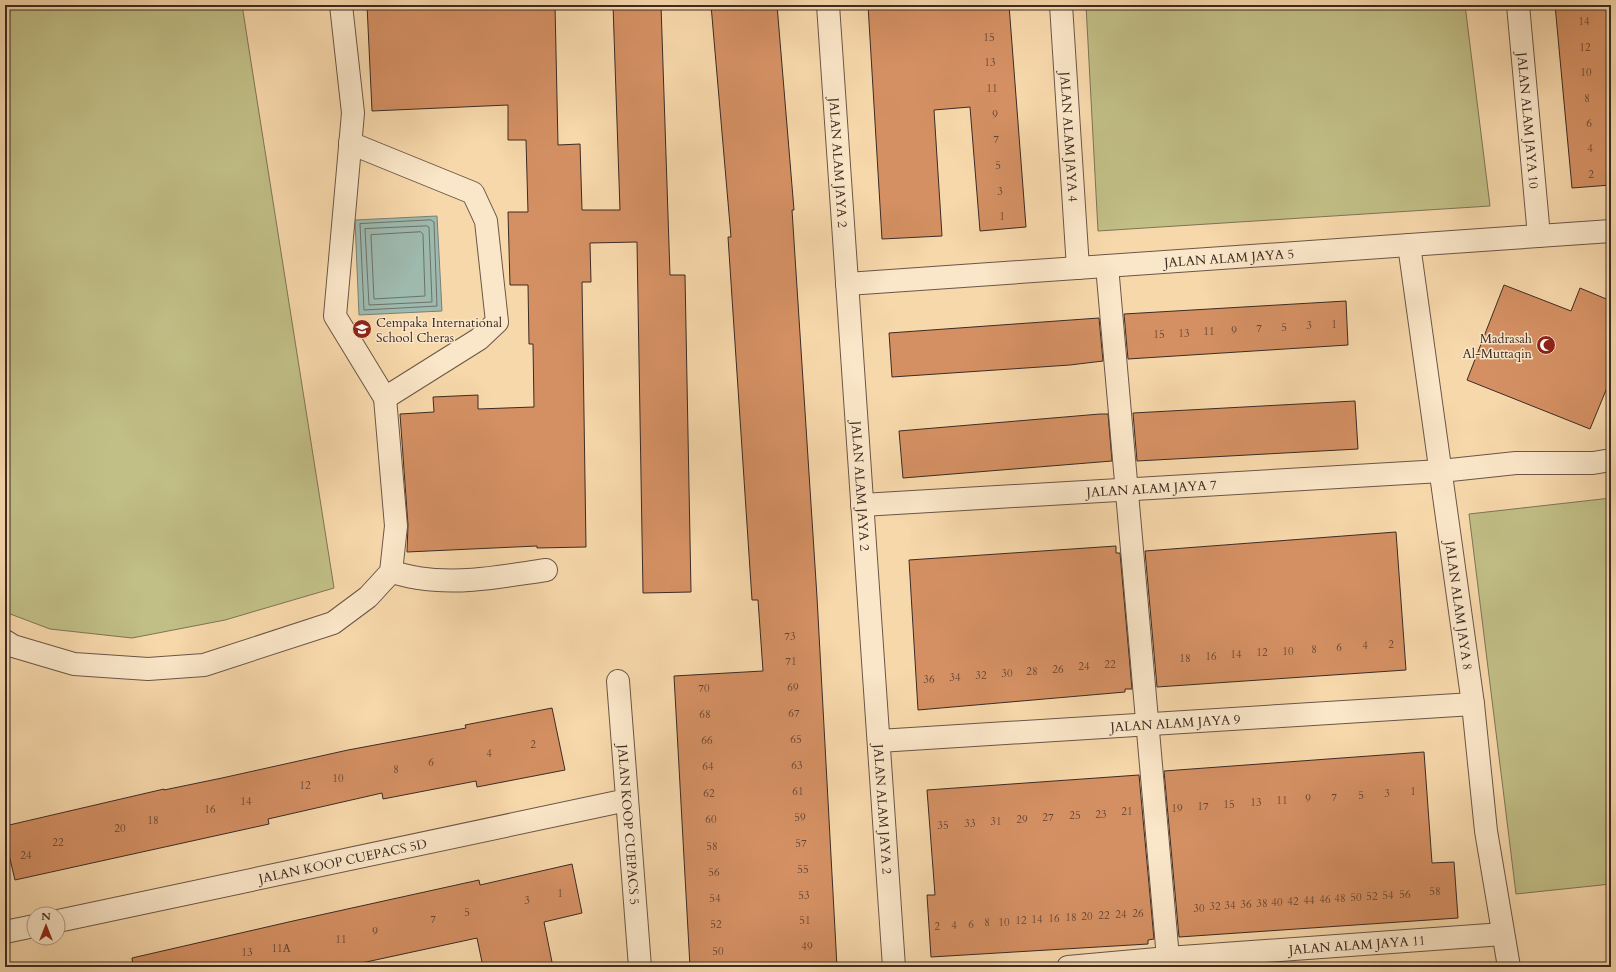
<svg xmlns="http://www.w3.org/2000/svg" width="1616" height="972" font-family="Cardo,serif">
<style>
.green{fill:#c1be86;stroke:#7e7455}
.water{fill:#9eb9ae;stroke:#778077}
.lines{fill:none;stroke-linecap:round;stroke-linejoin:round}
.shore{stroke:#6d7269;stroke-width:1}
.building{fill:#d49063;stroke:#3c2b24}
.minor-casing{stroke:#6b5646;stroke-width:24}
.minor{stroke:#fae6c8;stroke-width:22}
.labels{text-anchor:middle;stroke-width:3;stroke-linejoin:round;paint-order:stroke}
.number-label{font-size:11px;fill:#624434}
.street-label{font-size:13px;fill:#3c2b24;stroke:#fae6c8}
.poi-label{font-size:13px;fill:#3c2b24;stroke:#fae6c8;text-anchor:start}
</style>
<rect width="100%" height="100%" fill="#f7d8ab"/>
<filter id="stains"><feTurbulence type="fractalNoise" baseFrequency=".005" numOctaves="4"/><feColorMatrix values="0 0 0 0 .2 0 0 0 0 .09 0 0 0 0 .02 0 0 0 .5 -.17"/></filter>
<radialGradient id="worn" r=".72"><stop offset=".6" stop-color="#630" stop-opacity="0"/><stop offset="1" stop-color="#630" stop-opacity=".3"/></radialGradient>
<!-- green -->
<path class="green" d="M 5,5 L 242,5 L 334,588 L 225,620 L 132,638 L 50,629 L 5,612 Z
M 1086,5 L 1465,5 L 1490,206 L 1098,231 Z
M 1611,498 L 1611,884 L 1516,894 L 1469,514 Z"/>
<!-- water -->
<path class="water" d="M 437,216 L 442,311 L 359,315 L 355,220 Z"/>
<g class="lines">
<!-- shore -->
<path class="shore" d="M 431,220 L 434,222 L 437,306 L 364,310 L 360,224 Z
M 427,226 L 429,227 L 432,302 L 369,305 L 365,229 Z
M 421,232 L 423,234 L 425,296 L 374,299 L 371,235 Z"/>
</g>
<!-- building -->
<path class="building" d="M 367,5 L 555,5 L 558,145 L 580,144 L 582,210 L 620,210 L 613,5 L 661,5 L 670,275 L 685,275 L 691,592 L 643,593 L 637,242 L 590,243 L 591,282 L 582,282 L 586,547 L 537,548 L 537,546 L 407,552 L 408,525 L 400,414 L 434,412 L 433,397 L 478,395 L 478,409 L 534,407 L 533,344 L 529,344 L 528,285 L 510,285 L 508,212 L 528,212 L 526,140 L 508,140 L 508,105 L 372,111 Z
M 711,5 L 777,5 L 794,210 L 792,210 L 817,597 L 837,967 L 690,967 L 674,676 L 763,671 L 758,600 L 752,600 L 728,237 L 731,237 Z
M 868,5 L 1009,5 L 1026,227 L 980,231 L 970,107 L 934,110 L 942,236 L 882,239 Z
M 1555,5 L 1611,5 L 1611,185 L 1572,188 Z
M 1504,285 L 1571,311 L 1580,288 L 1611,301 L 1611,378 L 1590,429 L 1467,380 Z
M 1346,301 L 1348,345 L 1128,359 L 1124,314 Z
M 1099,318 L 1103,361 L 1070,365 L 892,377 L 889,333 Z
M 1355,401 L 1358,449 L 1137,461 L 1133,413 Z
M 1100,414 L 1108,414 L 1112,461 L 903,478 L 899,431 Z
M 1396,532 L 1406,670 L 1157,687 L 1145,551 Z
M 1116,546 L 1116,553 L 1120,553 L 1132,689 L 1125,689 L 1125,692 L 918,710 L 909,560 Z
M 552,708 L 565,770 L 477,787 L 476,781 L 383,799 L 382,793 L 268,819 L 269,824 L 15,880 L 5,838 L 5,826 L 164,789 L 164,790 L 222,778 L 348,750 L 466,728 L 465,725 Z
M 1424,752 L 1432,863 L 1454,862 L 1458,918 L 1179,937 L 1164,771 Z
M 1139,775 L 1154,939 L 1148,940 L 1148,944 L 931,957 L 927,895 L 935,895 L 927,790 Z
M 572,864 L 582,913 L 544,922 L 553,967 L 483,967 L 477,938 L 343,967 L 133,967 L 132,958 L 293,921 L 479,880 L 480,885 Z"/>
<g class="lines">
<defs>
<g id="minor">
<path id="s1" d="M 828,5 L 894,967"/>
<path id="s2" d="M 1061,5 L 1078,268"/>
<path id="s3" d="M 1518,5 L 1539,236"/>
<path d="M 350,143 L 473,193 L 486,221 L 497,322 L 479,339 L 385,398"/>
<path id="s4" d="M 1409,245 L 1473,704 L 1486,831 L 1509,967"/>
<path d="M 1107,266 L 1168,958"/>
<path id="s5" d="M 847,284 L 1611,231"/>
<path id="s6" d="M 862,505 L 1441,471 L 1516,463 L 1593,463 L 1611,460"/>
<path d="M 391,572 C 400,574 409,577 418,578 C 461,585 504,576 546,570"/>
<path d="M 5,641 L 13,646 L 74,664 L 148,669 L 204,665 L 333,623 L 368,597 L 391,572 L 396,526 L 385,398 L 335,316 L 353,113 L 341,5"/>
<path id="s7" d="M 618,681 L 640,967"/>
<path id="s8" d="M 879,741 L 1473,704"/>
<path id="s9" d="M 58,921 L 627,800"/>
<path d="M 5,932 L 34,926"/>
<path id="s10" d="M 1068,967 L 1168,958 L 1503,934"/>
</g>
</defs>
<!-- minor casing -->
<use href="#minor" class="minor-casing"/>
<!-- minor -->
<use href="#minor" class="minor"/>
</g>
<!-- icons -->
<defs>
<symbol id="school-disc" viewBox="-11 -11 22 22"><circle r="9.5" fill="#8f2418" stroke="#fae6c8"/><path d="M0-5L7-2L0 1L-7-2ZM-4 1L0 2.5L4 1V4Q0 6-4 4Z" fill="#fff"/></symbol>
<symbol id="mosque-disc" viewBox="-11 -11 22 22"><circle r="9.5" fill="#8f2418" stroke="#fae6c8"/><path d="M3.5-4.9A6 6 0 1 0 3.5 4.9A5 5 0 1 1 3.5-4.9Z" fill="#fff"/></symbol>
</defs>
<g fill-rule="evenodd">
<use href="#school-disc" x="351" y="318" width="22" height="22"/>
<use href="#mosque-disc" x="1535" y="334" width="22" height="22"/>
</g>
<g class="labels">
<!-- number labels -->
<g class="number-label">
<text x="1584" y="25">14</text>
<text x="989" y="41">15</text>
<text x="1585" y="51">12</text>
<text x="990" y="66">13</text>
<text x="1586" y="76">10</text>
<text x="992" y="92">11</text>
<text x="1587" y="102">8</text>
<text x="995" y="118">9</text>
<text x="1589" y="127">6</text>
<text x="996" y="143">7</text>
<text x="1590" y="152">4</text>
<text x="998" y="169">5</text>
<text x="1591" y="178">2</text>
<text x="1000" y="195">3</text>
<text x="1002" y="220">1</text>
<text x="1334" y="328">1</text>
<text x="1309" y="329">3</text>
<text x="1284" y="331">5</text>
<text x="1259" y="332">7</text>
<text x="1234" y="334">9</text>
<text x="1209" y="335">11</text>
<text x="1184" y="337">13</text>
<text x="1159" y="338">15</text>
<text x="790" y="640">73</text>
<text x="1391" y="648">2</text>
<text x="1365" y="649">4</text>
<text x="1339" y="651">6</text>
<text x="1314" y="653">8</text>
<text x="1288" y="655">10</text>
<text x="1262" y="656">12</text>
<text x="1236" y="658">14</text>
<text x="1211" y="660">16</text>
<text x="1185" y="662">18</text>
<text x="791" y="665">71</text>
<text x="1110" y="668">22</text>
<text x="1084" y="670">24</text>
<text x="1058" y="673">26</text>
<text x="1032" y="675">28</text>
<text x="1007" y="677">30</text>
<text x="981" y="679">32</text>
<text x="955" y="681">34</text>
<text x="929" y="683">36</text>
<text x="793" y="691">69</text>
<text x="704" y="692">70</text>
<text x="794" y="717">67</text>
<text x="705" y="718">68</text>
<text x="796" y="743">65</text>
<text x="707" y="744">66</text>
<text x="533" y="748">2</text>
<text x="489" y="757">4</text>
<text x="431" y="766">6</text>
<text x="797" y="769">63</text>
<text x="708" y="770">64</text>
<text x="396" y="773">8</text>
<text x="338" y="782">10</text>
<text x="305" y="789">12</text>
<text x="798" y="795">61</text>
<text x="1413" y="795">1</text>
<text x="709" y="797">62</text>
<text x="1387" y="797">3</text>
<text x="1361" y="799">5</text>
<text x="1334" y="801">7</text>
<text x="1308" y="802">9</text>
<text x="1282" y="804">11</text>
<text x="246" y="805">14</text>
<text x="1256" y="806">13</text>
<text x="1229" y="808">15</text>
<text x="1203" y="810">17</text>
<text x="1177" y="812">19</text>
<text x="210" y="813">16</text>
<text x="1127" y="815">21</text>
<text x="1101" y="818">23</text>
<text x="1075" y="819">25</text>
<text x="800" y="821">59</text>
<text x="1048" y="821">27</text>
<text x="711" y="823">60</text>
<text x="1022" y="823">29</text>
<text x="153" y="824">18</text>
<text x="996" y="825">31</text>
<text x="970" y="827">33</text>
<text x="943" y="829">35</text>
<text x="120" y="832">20</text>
<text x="58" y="846">22</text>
<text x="801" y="847">57</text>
<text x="712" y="850">58</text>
<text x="26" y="859">24</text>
<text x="803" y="873">55</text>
<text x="714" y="876">56</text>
<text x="1435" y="895">58</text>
<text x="560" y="897">1</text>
<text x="1405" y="898">56</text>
<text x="804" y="899">53</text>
<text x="1388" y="899">54</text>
<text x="1372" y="900">52</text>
<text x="1356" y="901">50</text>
<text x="715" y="902">54</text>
<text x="1340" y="902">48</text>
<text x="1325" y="903">46</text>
<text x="527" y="904">3</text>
<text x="1309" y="904">44</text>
<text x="1293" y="905">42</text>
<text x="1277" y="906">40</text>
<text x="1262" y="907">38</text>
<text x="1246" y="908">36</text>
<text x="1230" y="909">34</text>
<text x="1215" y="910">32</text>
<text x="1199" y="912">30</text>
<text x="467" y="916">5</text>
<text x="1138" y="917">26</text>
<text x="1121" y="918">24</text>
<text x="1104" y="919">22</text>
<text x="1087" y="920">20</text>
<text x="1071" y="921">18</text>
<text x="1054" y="922">16</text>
<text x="433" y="923">7</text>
<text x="1037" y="923">14</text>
<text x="805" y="924">51</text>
<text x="1021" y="924">12</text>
<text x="987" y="926">8</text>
<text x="1004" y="926">10</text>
<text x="716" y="928">52</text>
<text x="971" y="928">6</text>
<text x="954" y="929">4</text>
<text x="937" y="930">2</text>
<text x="375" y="935">9</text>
<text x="341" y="943">11</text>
<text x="807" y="950">49</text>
<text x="281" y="952">11A</text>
<text x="718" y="955">50</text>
<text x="247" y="956">13</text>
</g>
<!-- street labels -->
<g class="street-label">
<text dy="5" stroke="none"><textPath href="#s3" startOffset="116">JALAN ALAM JAYA 10</textPath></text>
<text dy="5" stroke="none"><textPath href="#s2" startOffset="132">JALAN ALAM JAYA 4</textPath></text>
<text dy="5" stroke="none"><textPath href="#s1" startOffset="158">JALAN ALAM JAYA 2</textPath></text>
<text dy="5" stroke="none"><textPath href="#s5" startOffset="383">JALAN ALAM JAYA 5</textPath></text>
<text dy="5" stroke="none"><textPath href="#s1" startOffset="482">JALAN ALAM JAYA 2</textPath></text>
<text dy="5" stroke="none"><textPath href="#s6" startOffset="290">JALAN ALAM JAYA 7</textPath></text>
<text dy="5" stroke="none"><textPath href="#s4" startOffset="364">JALAN ALAM JAYA 8</textPath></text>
<text dy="5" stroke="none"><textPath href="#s8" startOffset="297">JALAN ALAM JAYA 9</textPath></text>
<text dy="5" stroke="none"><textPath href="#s1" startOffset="806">JALAN ALAM JAYA 2</textPath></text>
<text dy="5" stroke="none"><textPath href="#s7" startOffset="144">JALAN KOOP CUEPACS 5</textPath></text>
<text dy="5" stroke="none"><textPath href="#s9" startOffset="291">JALAN KOOP CUEPACS 5D</textPath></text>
<text dy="5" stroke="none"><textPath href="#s10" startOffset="290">JALAN ALAM JAYA 11</textPath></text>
</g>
<!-- poi labels -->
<g class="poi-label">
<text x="376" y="327">Cempaka International<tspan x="376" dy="15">School Cheras</tspan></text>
<text x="1532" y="343" text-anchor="end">Madrasah<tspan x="1532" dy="15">Al-Muttaqin</tspan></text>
</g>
</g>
<!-- margin -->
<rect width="1616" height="972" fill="none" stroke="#f7d8ab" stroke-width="20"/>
<rect x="6" y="6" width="1604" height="960" fill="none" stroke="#3c2b24" stroke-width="2"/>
<rect x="10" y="10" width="1596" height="952" fill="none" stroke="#3c2b24"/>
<!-- north arrow -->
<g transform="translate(46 926)"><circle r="19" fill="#fae6c8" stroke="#ae9b86"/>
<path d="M0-3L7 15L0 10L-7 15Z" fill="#8f2418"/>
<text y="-6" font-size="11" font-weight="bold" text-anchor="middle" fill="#3c2b24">N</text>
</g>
<rect width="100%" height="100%" filter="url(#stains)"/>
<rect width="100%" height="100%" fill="url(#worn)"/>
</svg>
